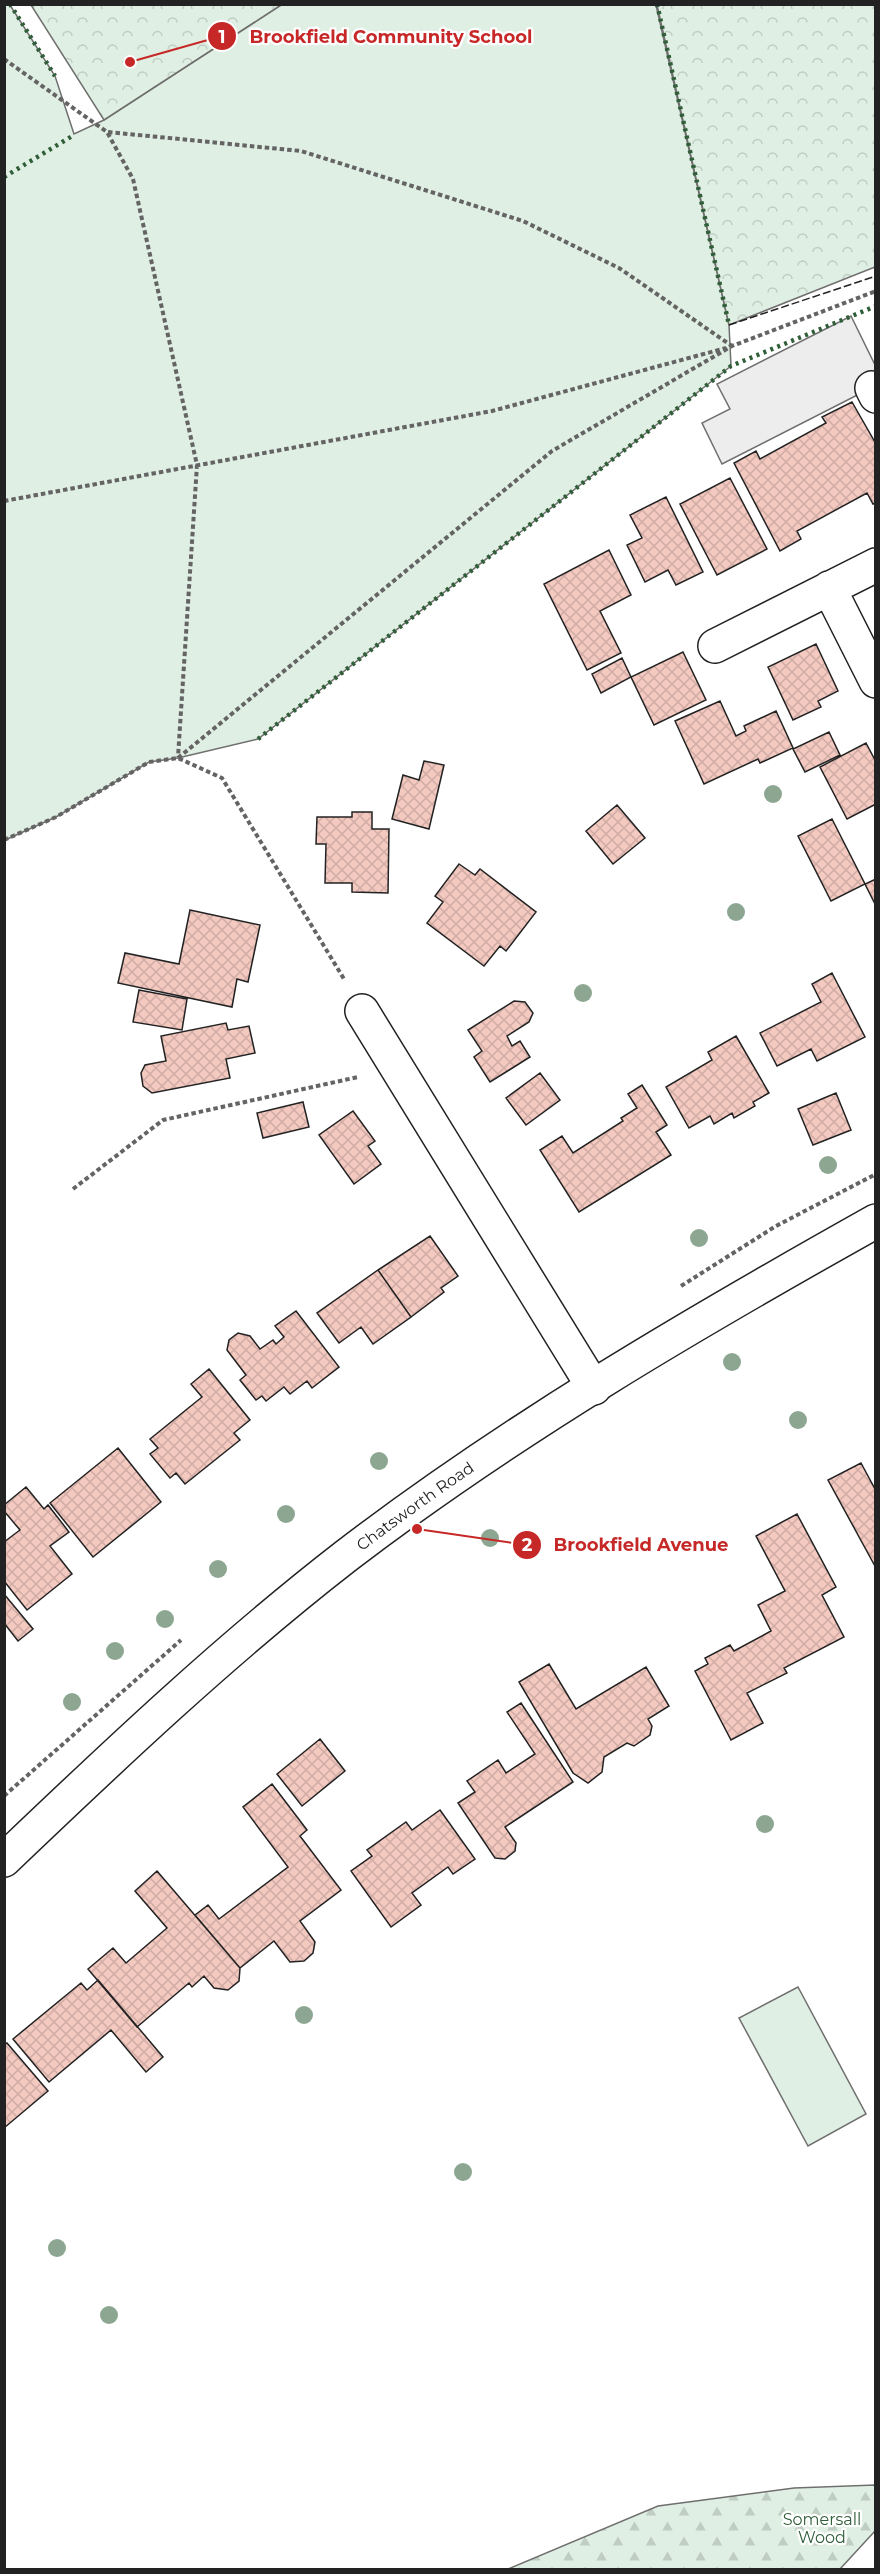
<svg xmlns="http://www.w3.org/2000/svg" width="880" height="2574" font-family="Montserrat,sans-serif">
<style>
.green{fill:#e0efe3;stroke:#6f6f6f;stroke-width:1.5}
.forest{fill:url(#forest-firs);stroke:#6f6f6f;stroke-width:1.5}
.park{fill:url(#park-crowns);stroke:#6f6f6f;stroke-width:1.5}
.parking{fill:#ededed;stroke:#6f6f6f;stroke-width:1.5}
.building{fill:url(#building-cross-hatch);stroke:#222;stroke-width:1.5}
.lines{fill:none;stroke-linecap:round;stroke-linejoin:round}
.minor-casing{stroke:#222;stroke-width:36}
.highway-casing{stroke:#222;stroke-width:36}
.path{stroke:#646464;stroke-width:4;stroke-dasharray:4.5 3;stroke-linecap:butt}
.minor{stroke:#fff;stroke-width:33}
.highway{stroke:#fff;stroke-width:33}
.hedge{stroke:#2f5e38;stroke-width:4.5;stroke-dasharray:3 4.5;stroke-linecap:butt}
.fence{stroke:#222;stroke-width:1.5;stroke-dasharray:8 3;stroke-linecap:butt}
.tree{fill:#8da692}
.labels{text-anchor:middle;stroke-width:4.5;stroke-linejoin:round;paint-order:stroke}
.street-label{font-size:16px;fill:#222;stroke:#fff}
.park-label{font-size:16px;fill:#2f5e38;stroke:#fff}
.leader{fill:none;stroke:#c62828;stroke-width:2}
.callout-dot{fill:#c62828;stroke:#fff;stroke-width:2}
.mark-label{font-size:18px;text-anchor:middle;font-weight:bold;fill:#fff}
.callout-label{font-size:18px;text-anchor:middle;font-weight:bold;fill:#c62828;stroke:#fff;stroke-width:4.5;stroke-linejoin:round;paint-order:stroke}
</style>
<defs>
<pattern id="forest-firs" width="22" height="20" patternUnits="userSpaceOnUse" patternTransform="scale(1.5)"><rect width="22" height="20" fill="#e0efe3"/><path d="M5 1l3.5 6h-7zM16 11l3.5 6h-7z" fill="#c0cdc2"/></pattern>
<pattern id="park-crowns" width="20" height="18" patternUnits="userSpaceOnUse" patternTransform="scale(1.5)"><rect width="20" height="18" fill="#e0efe3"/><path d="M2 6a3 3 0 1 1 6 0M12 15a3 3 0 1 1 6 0" fill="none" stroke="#c0cdc2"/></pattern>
<pattern id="building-cross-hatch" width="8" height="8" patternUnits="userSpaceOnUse" patternTransform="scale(1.5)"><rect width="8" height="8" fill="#f3c9c0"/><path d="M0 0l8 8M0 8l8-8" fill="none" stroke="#d0aca5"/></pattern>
</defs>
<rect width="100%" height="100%" fill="#fff"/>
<!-- green -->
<path class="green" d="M 4,5 L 10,5 L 55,76 L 74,134 L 104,120 L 281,5 L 656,5 L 729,325 L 731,366 L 258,739 L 178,758 L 149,762 L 56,817 L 5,840 Z
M 798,1987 L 866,2114 L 808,2146 L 739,2018 Z"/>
<!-- forest -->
<path class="forest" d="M 875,2485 L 875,2531 L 840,2569 L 508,2569 L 658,2506 L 794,2488 Z"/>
<!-- park -->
<path class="park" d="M 31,5 L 281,5 L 104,120 Z
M 657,5 L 875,5 L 875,267 L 729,325 Z"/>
<!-- parking -->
<path class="parking" d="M 851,316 L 875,365 L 875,386 L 722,464 L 702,423 L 730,409 L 717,384 Z"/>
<!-- building -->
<path class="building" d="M 852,402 L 876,444 L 876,503 L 873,504 L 867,493 L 797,531 L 801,539 L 780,551 L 734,463 L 756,451 L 760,459 L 826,423 L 822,417 Z
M 730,478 L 767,549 L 717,575 L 680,504 Z
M 666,497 L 703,572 L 676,585 L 668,570 L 645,582 L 627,545 L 642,538 L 630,515 Z
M 609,550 L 631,595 L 600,611 L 621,653 L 587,670 L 544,584 Z
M 816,644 L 838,691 L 818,701 L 821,707 L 793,720 L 768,667 Z
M 683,652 L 706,700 L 654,725 L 631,677 Z
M 622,658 L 631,677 L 601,693 L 592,674 Z
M 720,701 L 736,736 L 746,731 L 744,726 L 776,711 L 793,748 L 760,763 L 758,759 L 704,784 L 675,721 Z
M 829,732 L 840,755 L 805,772 L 793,749 Z
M 866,743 L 876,762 L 876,804 L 847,819 L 820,767 Z
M 424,761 L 444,765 L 429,829 L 392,819 L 403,775 L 419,780 Z
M 617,805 L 645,838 L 613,864 L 586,831 Z
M 352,812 L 372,812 L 372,829 L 389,829 L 388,893 L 352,892 L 352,883 L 325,883 L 326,844 L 316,844 L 317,817 L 352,817 Z
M 832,819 L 865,884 L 831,901 L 798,836 Z
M 459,864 L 475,875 L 480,869 L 536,912 L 506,951 L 500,946 L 484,966 L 427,923 L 443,902 L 435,896 Z
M 876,879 L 876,906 L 865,884 Z
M 190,910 L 260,925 L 248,982 L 237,979 L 232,1007 L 118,983 L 125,953 L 179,964 Z
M 832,973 L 865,1037 L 817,1061 L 811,1049 L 777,1066 L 760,1033 L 821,1002 L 812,984 Z
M 139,990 L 187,999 L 182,1030 L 133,1022 Z
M 514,1001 L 525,1002 L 533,1013 L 529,1022 L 507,1036 L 512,1046 L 520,1041 L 530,1057 L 490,1082 L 474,1057 L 482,1051 L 468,1030 Z
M 226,1023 L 228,1030 L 249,1026 L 255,1053 L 226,1059 L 230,1078 L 152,1093 L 143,1086 L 141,1073 L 145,1065 L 166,1061 L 161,1036 Z
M 736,1036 L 769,1093 L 753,1102 L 755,1106 L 734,1118 L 732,1113 L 714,1124 L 710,1116 L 689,1128 L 666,1087 L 712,1060 L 708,1052 Z
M 540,1073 L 560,1100 L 526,1125 L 506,1098 Z
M 642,1085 L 667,1125 L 656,1132 L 671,1155 L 579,1212 L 540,1150 L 562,1136 L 573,1153 L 623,1121 L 621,1118 L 637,1108 L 628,1094 Z
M 836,1093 L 851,1130 L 813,1145 L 798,1109 Z
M 303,1102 L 309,1127 L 263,1138 L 257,1113 Z
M 353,1111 L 375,1141 L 368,1146 L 381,1164 L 354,1184 L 319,1135 Z
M 430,1236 L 458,1276 L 441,1288 L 444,1292 L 411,1317 L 378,1270 Z
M 378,1270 L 411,1317 L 373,1344 L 361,1327 L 339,1343 L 317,1313 Z
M 296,1311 L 339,1367 L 312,1388 L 307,1381 L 290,1394 L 284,1387 L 266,1401 L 262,1396 L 256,1400 L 240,1380 L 246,1375 L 227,1350 L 229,1340 L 238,1333 L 250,1336 L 260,1349 L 273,1340 L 276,1344 L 284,1337 L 275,1326 Z
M 209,1369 L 250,1420 L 234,1433 L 240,1440 L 185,1484 L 176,1473 L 170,1478 L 150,1454 L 158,1448 L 150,1439 L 202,1397 L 191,1384 Z
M 118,1448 L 161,1502 L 93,1557 L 50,1503 Z
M 861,1463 L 876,1491 L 876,1568 L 828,1480 Z
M 26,1487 L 44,1509 L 48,1505 L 69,1532 L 50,1546 L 72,1574 L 27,1610 L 4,1581 L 4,1542 L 20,1530 L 4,1511 L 4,1505 Z
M 797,1514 L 836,1587 L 822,1595 L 844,1637 L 784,1668 L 787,1673 L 747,1693 L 763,1723 L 731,1740 L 695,1671 L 708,1664 L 705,1658 L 730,1645 L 734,1651 L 771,1631 L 758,1605 L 785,1591 L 756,1536 Z
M 4,1594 L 33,1629 L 18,1641 L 4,1623 Z
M 549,1664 L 576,1709 L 646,1667 L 669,1706 L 648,1719 L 652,1726 L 650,1735 L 634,1746 L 627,1743 L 604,1757 L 602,1772 L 588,1783 L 573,1773 L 519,1682 Z
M 521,1703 L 573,1782 L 505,1827 L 516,1843 L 515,1851 L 505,1859 L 495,1858 L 458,1803 L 475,1792 L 467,1781 L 498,1760 L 506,1773 L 535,1754 L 507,1712 Z
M 320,1739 L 345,1771 L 302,1806 L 277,1774 Z
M 272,1784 L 307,1830 L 300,1836 L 341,1890 L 300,1921 L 315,1942 L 313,1953 L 304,1961 L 290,1962 L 274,1941 L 240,1968 L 195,1915 L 208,1905 L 219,1919 L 288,1867 L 243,1807 Z
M 440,1810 L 475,1859 L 453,1874 L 448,1867 L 412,1893 L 421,1905 L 391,1927 L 351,1871 L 372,1856 L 367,1850 L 406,1822 L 412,1830 Z
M 157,1871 L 240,1968 L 239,1981 L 228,1990 L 214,1988 L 204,1976 L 192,1987 L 189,1983 L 137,2027 L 88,1969 L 113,1948 L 126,1963 L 167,1928 L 135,1891 Z
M 98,1980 L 163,2057 L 146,2072 L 111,2030 L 49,2082 L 13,2039 L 81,1983 L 87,1990 Z
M 7,2043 L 48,2091 L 4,2128 L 4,2045 Z"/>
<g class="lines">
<defs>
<path id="minor" d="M 872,388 L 876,396
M 829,588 L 876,681
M 715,646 L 876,565
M 362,1011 L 594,1388"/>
<g id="highway">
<path id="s1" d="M 4,1860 C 114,1755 226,1649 346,1556 C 512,1429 694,1323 876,1221"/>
</g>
</defs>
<!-- minor casing -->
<use href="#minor" class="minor-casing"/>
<!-- highway casing -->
<use href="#highway" class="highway-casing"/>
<!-- path -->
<path class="path" d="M 4,59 L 107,132 L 133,179 L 197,465 L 178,757
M 108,132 L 301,151 L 523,221 L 619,268 L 732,346
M 4,501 L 492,411 L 726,348
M 178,758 L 552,451 L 732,346 L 876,291
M 4,840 L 56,817 L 149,762 L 178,758 L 222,778 L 344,979
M 73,1189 L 163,1120 L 358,1077
M 681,1286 L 776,1226 L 876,1174
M 4,1796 L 181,1640"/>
<!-- minor -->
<use href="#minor" class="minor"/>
<!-- highway -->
<use href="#highway" class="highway"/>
<!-- hedge -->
<path class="hedge" d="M 10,4 L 55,76
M 657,4 L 729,325
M 4,177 L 74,135
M 258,739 L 731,366 L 876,306"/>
<!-- fence -->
<path class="fence" d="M 729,325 L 876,276"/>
</g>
<!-- trees -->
<g class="tree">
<circle cx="773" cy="794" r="9"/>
<circle cx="736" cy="912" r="9"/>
<circle cx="583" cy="993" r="9"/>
<circle cx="828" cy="1165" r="9"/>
<circle cx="699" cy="1238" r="9"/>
<circle cx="732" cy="1362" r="9"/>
<circle cx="798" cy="1420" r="9"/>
<circle cx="379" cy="1461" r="9"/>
<circle cx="286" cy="1514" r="9"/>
<circle cx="490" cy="1538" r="9"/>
<circle cx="218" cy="1569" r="9"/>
<circle cx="165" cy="1619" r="9"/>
<circle cx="115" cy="1651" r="9"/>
<circle cx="72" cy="1702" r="9"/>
<circle cx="765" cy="1824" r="9"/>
<circle cx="304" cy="2015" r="9"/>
<circle cx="463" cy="2172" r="9"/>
<circle cx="57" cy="2248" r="9"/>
<circle cx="109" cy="2315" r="9"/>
</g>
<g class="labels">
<!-- street labels -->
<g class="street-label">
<text dy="6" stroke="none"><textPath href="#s1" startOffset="543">Chatsworth Road</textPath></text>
</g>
<!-- park labels -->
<g class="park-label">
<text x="822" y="2525">Somersall<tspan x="822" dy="18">Wood</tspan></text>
</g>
</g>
<!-- callouts -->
<path class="leader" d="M130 62L222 36M417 1529L527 1545"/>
<g class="callout-dot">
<circle cx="130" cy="62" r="6"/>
<circle cx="417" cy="1529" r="6"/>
<circle cx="222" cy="36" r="15"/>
<circle cx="527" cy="1545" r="15"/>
</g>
<g class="mark-label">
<text x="222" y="43">1</text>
<text x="527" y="1551">2</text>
</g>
<g class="callout-label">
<text x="391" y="43">Brookfield Community School</text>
<text x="641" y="1551">Brookfield Avenue</text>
</g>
<!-- border -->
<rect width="880" height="2574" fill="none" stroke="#222222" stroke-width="12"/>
</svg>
